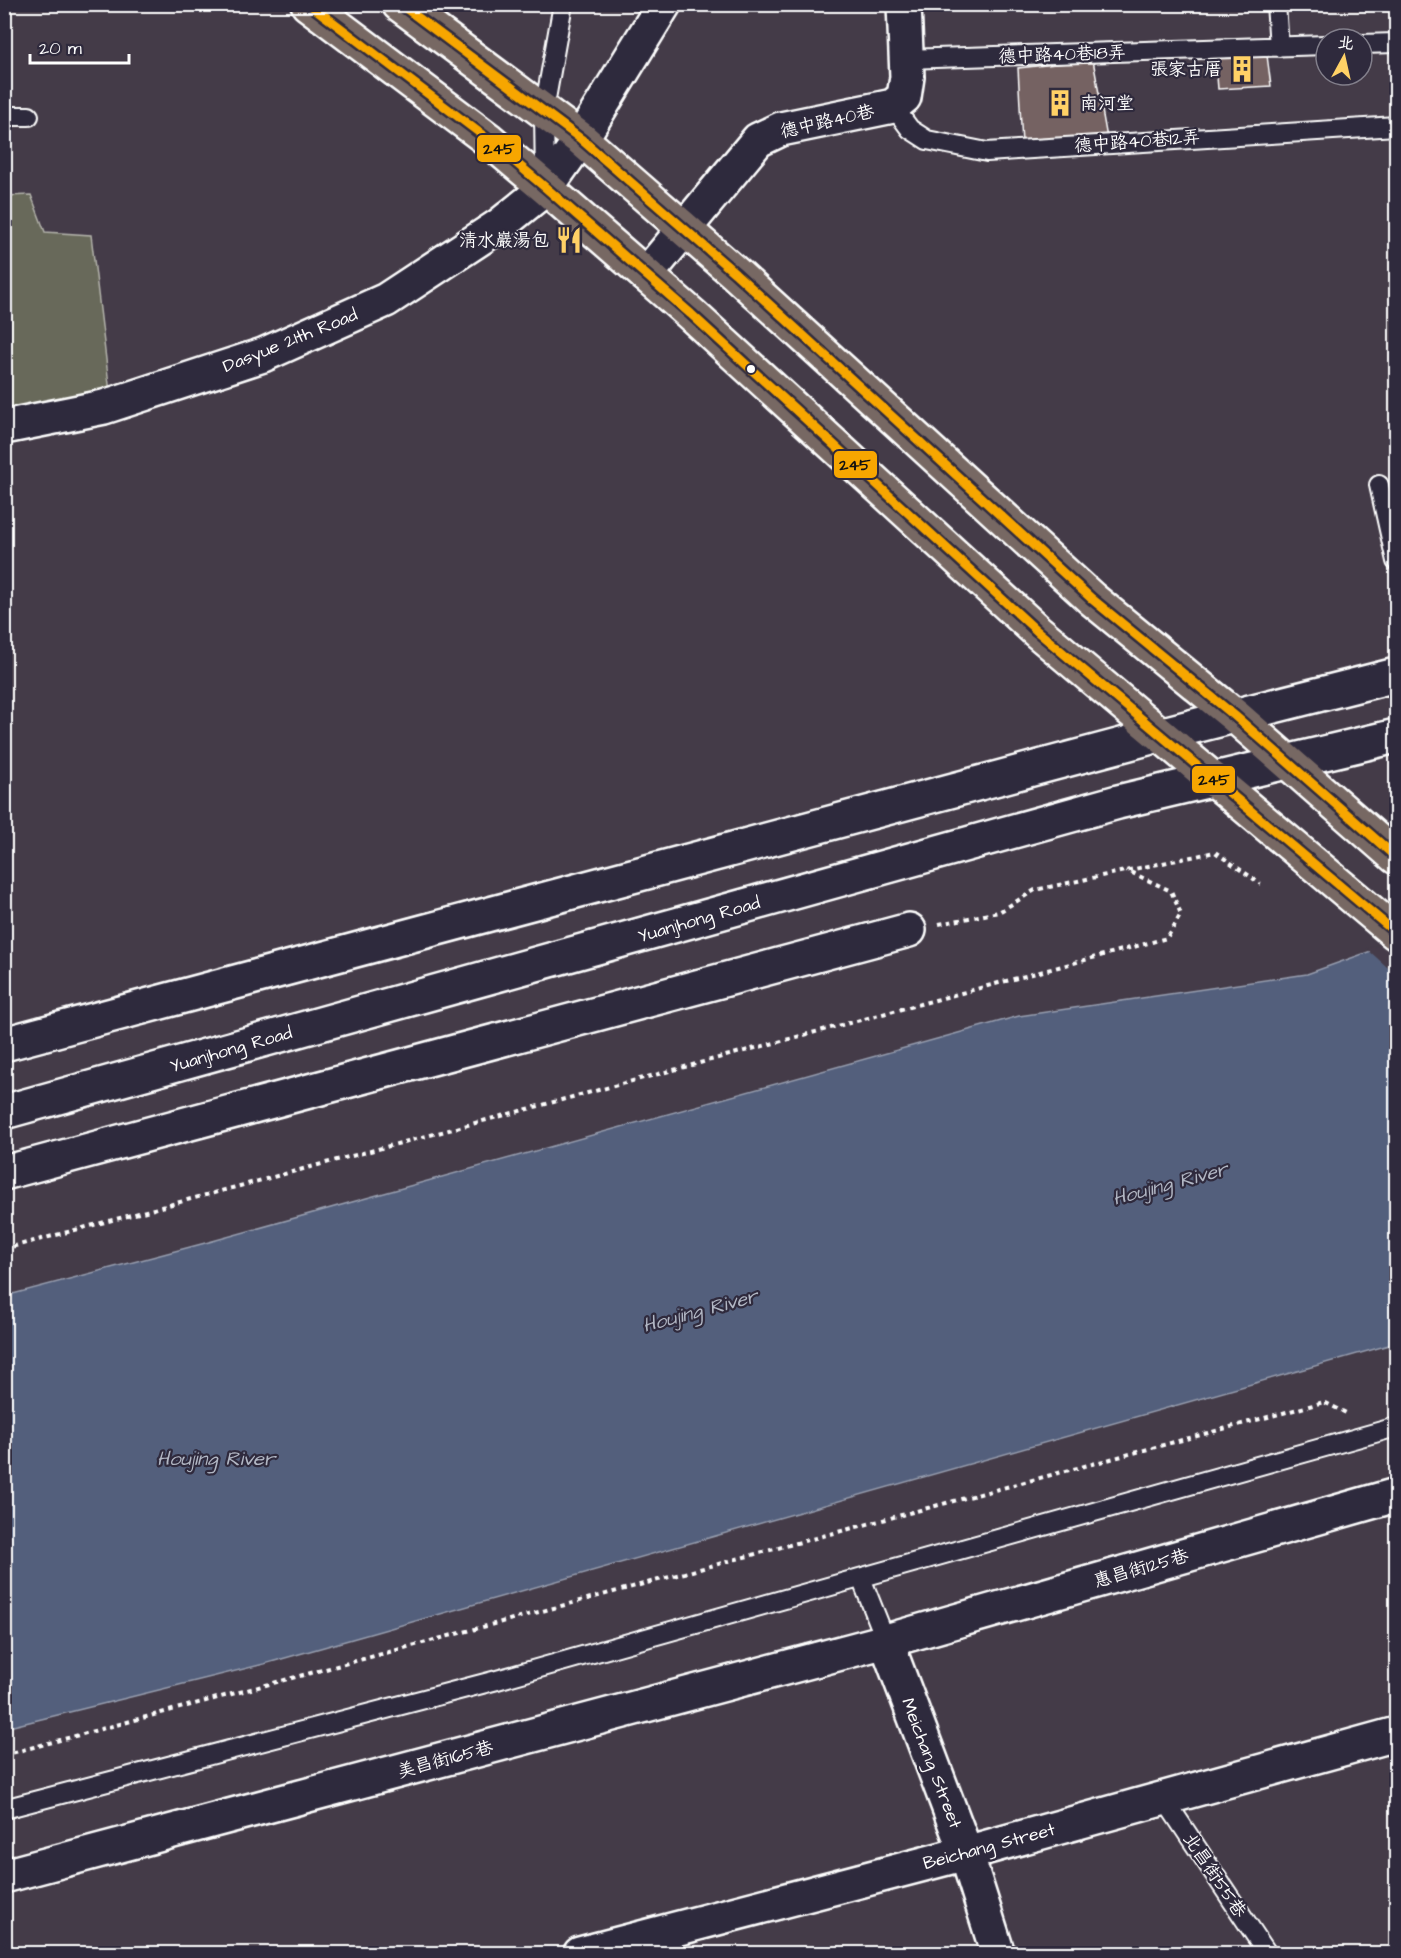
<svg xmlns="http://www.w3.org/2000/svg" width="1401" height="1958" font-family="'Architects Daughter','LXGW WenKai TC',sans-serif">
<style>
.green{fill:#68695a;stroke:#b4b4ac;stroke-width:1.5}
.water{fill:#535f7c;stroke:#989fb0;stroke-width:1.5}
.pier{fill:#443b48}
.building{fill:#756262;stroke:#fff;stroke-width:1.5}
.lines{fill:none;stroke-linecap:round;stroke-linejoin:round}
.service-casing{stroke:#fff;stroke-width:22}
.minor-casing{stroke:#fff;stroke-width:38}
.tertiary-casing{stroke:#fff;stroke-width:38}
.primary-casing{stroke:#fff;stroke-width:38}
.path{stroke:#fff;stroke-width:4;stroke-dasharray:4.5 4.5;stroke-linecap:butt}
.service{stroke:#2f2a3d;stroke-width:18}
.minor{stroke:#2f2a3d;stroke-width:33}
.tertiary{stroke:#2f2a3d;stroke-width:33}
.primary{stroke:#776864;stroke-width:33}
.bus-1-casing{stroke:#2f2a3d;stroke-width:14}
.bus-1{stroke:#f7a600;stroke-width:9}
.bus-dot{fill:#fff;stroke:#2f2a3d;stroke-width:2}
.labels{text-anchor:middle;stroke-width:4.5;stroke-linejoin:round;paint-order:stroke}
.street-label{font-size:18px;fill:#fff;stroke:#2f2a3d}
.poi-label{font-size:18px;fill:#fff;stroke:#2f2a3d;text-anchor:end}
.water-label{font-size:20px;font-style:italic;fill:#b2b7c4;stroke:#2f2a3d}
.line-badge{stroke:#2f2a3d;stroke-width:2}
.pale-badge-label{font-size:16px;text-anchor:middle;font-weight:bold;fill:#111}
</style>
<rect width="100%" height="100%" fill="#443b48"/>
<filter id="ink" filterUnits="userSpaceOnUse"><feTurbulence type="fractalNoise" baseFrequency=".0167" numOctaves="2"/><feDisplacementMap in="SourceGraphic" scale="12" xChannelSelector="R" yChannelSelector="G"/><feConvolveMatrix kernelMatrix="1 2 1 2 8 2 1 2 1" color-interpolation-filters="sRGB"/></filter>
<g filter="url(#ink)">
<!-- green -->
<path class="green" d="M 31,195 L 45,232 L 91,235 L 111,401 L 5,423 L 5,196 Z"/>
<!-- water -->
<path class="water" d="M 1396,942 L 1396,1343 L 264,1664 L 5,1728 L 5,1296 L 209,1242 L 1019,1016 L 1307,974 Z"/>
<!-- pier -->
<path class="pier" d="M 1396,939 L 1396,975 L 1367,949 Z"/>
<!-- building -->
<path class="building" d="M 1266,48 L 1271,86 L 1218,89 L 1215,52 Z
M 1093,60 L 1107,138 L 1022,144 L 1018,68 Z"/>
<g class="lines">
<defs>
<path id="service" d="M 1276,4 L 1279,47
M 1362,44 L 1396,43
M 906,59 L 1326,45
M 893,106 L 910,129 L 927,140 L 987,152 L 1396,126
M 4,116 L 29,116
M 545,184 L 544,110 L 563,4
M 1379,485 L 1396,561
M 861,1578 L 886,1641
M 1163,1797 L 1267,1953
M 4,1809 L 497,1680 L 1396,1427"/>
<path id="minor" d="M 646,275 L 758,140 L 781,129 L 893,106 L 904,97 L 907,77 L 904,4
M 4,427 L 104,407 L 263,355 L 386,300 L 500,225 L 546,188 L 581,139 L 664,4
M 4,1173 L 909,930
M 886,1641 L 966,1853 L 998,1954
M 4,1876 L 886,1641 L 1396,1495
M 580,1954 L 966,1853 L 1396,1734"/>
<path id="tertiary" d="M 4,1044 L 1159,735 L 1396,675
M 4,1112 L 1118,802 L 1396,736"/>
<path id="primary" d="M 308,4 L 489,140 L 546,188 L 691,314 L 1037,631 L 1396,933
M 399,4 L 581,139 L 735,273 L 1092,599 L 1235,716 L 1396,857"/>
</defs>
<!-- service casing -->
<use href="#service" class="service-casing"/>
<!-- minor casing -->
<use href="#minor" class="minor-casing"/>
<!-- tertiary casing -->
<use href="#tertiary" class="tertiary-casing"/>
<!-- primary casing -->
<use href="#primary" class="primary-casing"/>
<!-- path -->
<path class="path" d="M 939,924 L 999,912 L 1035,890 L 1215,852 L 1261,884
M 4,1249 L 1167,938 L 1181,914 L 1171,891 L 1126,870
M 4,1755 L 1324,1402 L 1348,1414"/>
<!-- service -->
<use href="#service" class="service"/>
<!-- minor -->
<use href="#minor" class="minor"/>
<!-- tertiary -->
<use href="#tertiary" class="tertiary"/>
<!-- primary -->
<use href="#primary" class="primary"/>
<defs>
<path id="bus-1" d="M 309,4 L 489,140 L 546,188 L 691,314 L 1037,631 L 1396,933
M 400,4 L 581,139 L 735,273 L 1092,599 L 1235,716 L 1396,857"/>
</defs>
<!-- bus-1 casing -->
<use href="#bus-1" class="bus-1-casing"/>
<!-- bus-1 -->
<use href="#bus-1" class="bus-1"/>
</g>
</g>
<!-- icons -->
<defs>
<symbol id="building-bare" viewBox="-9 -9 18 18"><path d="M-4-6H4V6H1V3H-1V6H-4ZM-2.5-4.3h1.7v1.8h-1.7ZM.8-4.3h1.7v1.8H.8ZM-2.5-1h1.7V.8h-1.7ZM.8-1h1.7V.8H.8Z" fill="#ffd166" stroke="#2f2a3d" stroke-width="2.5" paint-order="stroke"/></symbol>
<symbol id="restaurant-bare" viewBox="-9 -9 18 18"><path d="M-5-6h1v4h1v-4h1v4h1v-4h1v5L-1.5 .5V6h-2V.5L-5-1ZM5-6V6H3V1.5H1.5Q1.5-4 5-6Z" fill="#ffd166" stroke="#2f2a3d" stroke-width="2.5" paint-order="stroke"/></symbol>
</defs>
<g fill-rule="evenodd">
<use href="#building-bare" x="1223" y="50" width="38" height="38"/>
<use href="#building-bare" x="1041" y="84" width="38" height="38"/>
<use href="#restaurant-bare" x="550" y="221" width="38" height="38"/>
</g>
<!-- markers -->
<circle class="bus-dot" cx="751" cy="369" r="5"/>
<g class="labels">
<!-- street labels -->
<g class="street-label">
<text transform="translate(1062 54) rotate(-2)" y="6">德中路40巷18弄</text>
<text transform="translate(827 121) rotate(-13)" y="6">德中路40巷</text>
<text transform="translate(1137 141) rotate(-4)" y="6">德中路40巷12弄</text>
<text transform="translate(290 340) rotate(-22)" y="6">Dasyue 21th Road</text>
<text transform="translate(699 919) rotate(-16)" y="6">Yuanjhong Road</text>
<text transform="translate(231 1049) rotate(-16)" y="6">Yuanjhong Road</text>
<text transform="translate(1141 1568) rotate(-16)" y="6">惠昌街125巷</text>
<text transform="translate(445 1759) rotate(-15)" y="6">美昌街165巷</text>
<text transform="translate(932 1763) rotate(69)" y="6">Meichang Street</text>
<text transform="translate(989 1846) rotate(-15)" y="6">Beichang Street</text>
<text transform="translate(1215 1875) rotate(56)" y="6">北昌街55巷</text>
</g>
<!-- poi labels -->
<g class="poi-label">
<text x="1222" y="75">張家古厝</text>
<text x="1080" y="109" text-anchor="start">南河堂</text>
<text x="549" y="246">清水巖湯包</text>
</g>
<!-- water labels -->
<g class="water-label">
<text transform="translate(1170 1183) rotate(-15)" y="7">Houjing River</text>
<text transform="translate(700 1310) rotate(-15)" y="7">Houjing River</text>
<text x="216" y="1465">Houjing River</text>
</g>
</g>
<g class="line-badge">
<rect x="476" y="134" width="46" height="29" rx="6" fill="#f7a600"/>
<rect x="833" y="450" width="45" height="29" rx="6" fill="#f7a600"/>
<rect x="1191" y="765" width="45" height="29" rx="6" fill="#f7a600"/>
</g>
<g class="pale-badge-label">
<text x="499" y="154">245</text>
<text x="855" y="470">245</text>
<text x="1214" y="785">245</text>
</g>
<!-- margin -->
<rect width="1401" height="1958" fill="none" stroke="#2f2a3d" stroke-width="24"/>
<rect x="12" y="12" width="1377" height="1934" fill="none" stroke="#fff" stroke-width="2" filter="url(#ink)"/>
<!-- north arrow -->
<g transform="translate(1344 57) rotate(8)"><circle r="28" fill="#2f2a3d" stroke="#827f8b" stroke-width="1.5"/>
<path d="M0-4.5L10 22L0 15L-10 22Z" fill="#ffd166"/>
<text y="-9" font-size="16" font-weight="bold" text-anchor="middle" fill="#ffffff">北</text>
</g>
<!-- scale -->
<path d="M30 54v9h99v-9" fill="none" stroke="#ffffff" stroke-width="3"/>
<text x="39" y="54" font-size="18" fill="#ffffff" stroke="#2f2a3d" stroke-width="4.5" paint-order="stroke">20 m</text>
</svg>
